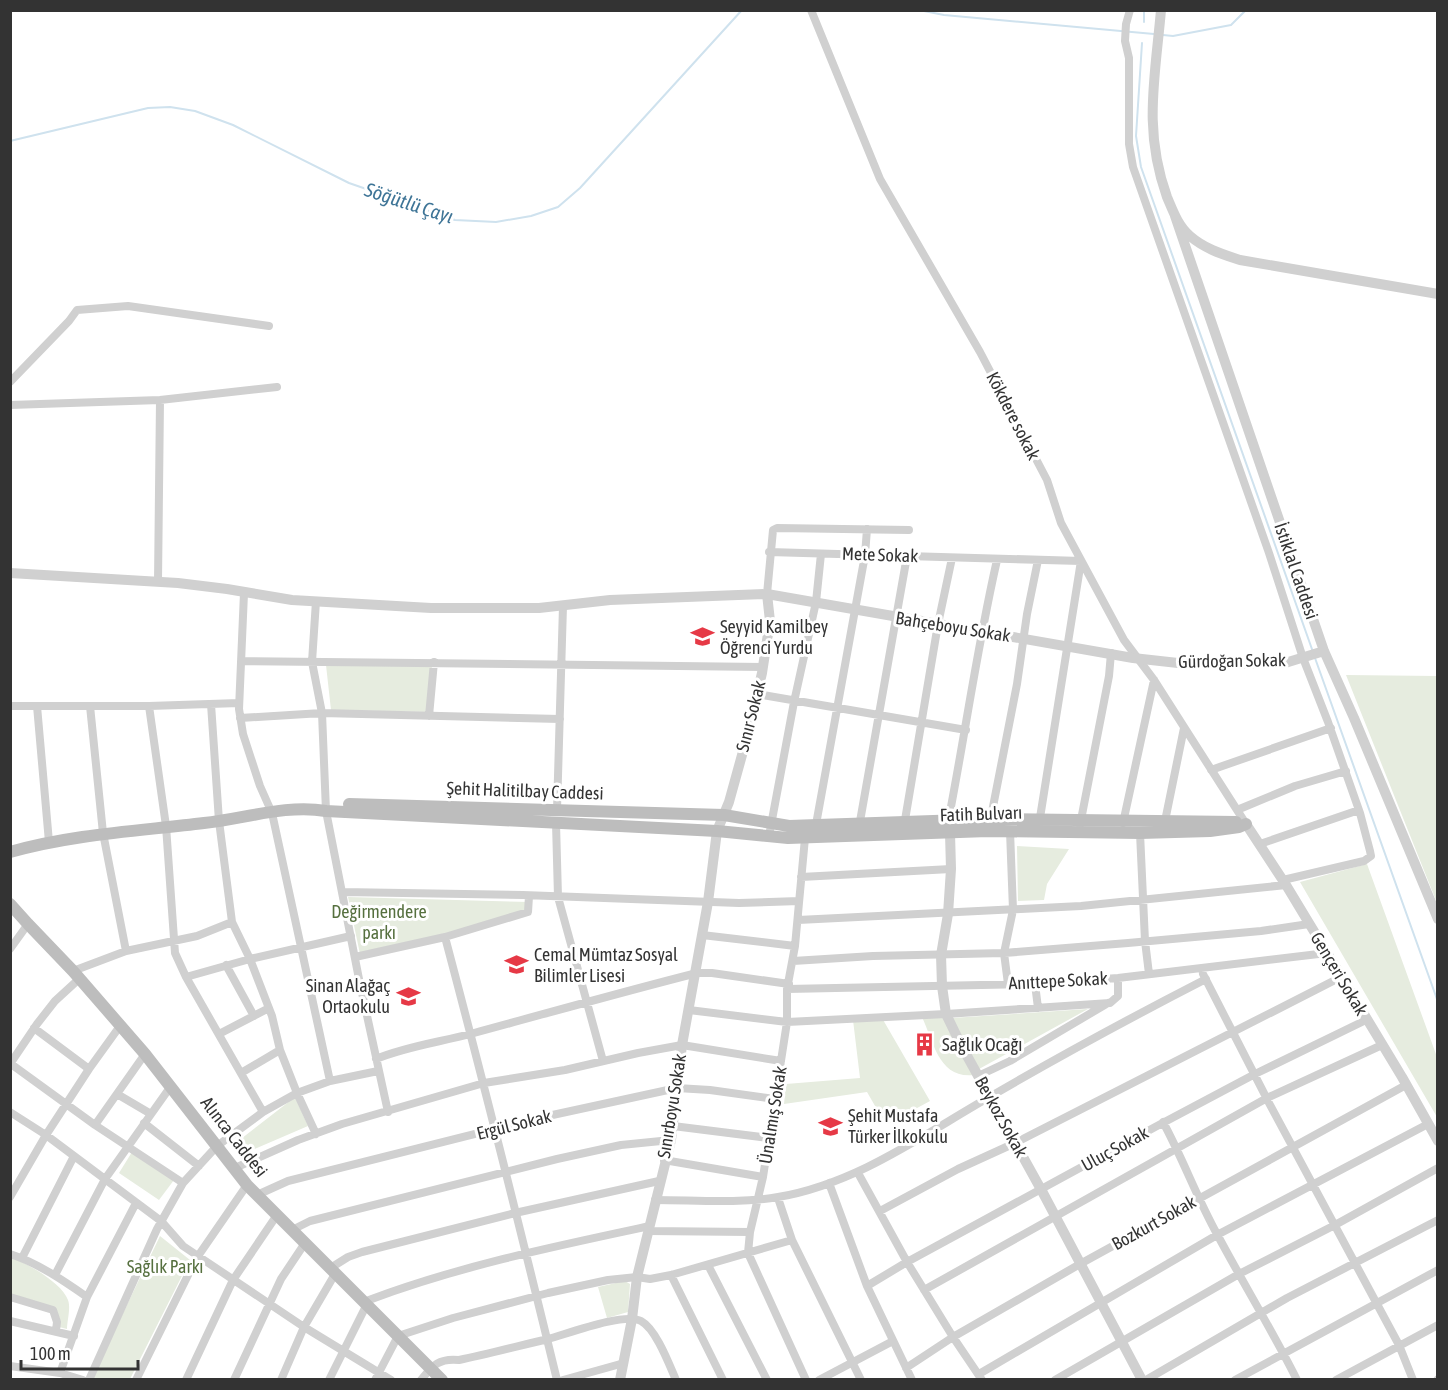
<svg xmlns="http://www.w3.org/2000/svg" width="1448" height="1390" font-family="'Asap Condensed',sans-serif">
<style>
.green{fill:#e6ecdf}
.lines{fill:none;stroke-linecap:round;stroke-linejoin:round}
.stream{stroke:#cfe2ee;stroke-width:2}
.minor{stroke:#d0d0d0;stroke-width:8}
.tertiary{stroke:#d0d0d0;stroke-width:10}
.secondary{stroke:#bdbdbd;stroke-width:12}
.labels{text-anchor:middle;stroke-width:6;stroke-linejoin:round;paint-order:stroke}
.street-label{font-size:18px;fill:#333;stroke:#fff}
.poi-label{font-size:18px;fill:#333;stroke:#fff;text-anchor:start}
.park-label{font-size:18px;fill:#56703f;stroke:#fff}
.water-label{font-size:20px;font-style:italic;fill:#3f7597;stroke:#fff}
</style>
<rect width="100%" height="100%" fill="#fff"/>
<!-- green -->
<path class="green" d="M 326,665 L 432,666 L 428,712 L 331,710 Z
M 1346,675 L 1437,676 L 1437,903 Z
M 1017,846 L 1069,849 L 1047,884 L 1044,900 L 1018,901 Z
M 1367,864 L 1437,1057 L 1437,1117 L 1300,882 Z
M 348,897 L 530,902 L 529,913 L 360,954 Z
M 1088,1009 L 979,1069 L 952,1018 Z
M 922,1017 L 947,1017 L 974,1075 C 939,1079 934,1043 922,1017 Z
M 882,1018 L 930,1101 L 886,1125 L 867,1092 L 784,1104 L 786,1084 L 860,1078 L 853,1020 Z
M 295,1097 L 308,1126 L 245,1153 L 237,1142 Z
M 132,1152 L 174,1180 L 159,1200 L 119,1173 Z
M 160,1236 L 190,1260 L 130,1379 L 91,1380 Z
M 10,1257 C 27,1263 62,1283 68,1300 C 71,1308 67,1321 67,1329 L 59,1327 L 56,1310 L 11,1297 Z
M 625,1281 L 630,1284 L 628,1312 L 607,1318 L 598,1287 Z"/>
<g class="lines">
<!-- stream -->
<path class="stream" d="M 919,10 L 944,15 L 1154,34
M 1144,22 L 1144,10
M 1163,35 L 1173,36 L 1231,25 L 1246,10
M 1142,43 L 1136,136 L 1141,167 L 1313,652
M 10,141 L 148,108 L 170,107 L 195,111 L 233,125 L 349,183 L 455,220 L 496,222 L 531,216 L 558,207 L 580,188 L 742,10
M 1315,658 L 1438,1002"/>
<!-- minor -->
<path class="minor" d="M 811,10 L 880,179 L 980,352 L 1047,480 L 1061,523 L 1124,640 L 1154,680 L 1246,824
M 1130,10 L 1126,24 L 1125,41 L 1129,58 L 1129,144 L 1133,167 L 1269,553 L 1303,658 L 1328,722 L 1360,813 L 1370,851 L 1371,856 L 1364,861 L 1283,880
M 10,382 L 69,321 L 77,310 L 128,306 L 269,326
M 10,405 L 160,400 L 277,387
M 769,552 L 1081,561 L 1039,824
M 158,582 L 160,400
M 244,593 L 239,709 L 243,734 L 260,786 L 272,813 L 330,1081
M 767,594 L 773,530 L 777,528 L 909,530
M 316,601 L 312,662 L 322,713 L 326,811 L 359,979 L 388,1112
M 241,661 L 763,667
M 757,694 L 966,730
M 211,704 L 219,821 L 232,922 L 250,959 L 272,1016 L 280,1050 L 297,1093 L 316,1134
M 10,706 L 149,706 L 239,703
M 37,706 L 49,842
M 90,706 L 103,833 L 126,951 L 197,936 L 232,922
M 149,706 L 166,826 L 175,953 L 186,977 L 263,1112
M 429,716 L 434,662
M 240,718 L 322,713 L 560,719
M 1211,770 L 1331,728
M 557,810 L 563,606
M 1237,810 L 1295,786 L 1346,771
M 990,822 L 1017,684 L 1027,614 L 1038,560
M 556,823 L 558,897 L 603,1061
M 1123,823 L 1154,680
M 950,825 L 950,812 C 966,728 978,643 997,560
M 1080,825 L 1109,676 L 1111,653
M 904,826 L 938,624 L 952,558
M 1164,826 L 1184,728
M 859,827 L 907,556
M 815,830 L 865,555 L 867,529
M 1140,833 L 1145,941 L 1149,974
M 769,836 L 794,702 L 816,602 L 821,554
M 805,838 L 795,946 L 787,989 L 787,1022 L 763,1177 L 750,1232 L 748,1253 L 806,1380
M 1260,844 L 1359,810
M 801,877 L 951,869
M 342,892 L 523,895 L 739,903 L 799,901
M 798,920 L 1081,906 L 1286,885
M 702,935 L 795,946
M 445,937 C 484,1084 521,1232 557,1380
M 10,949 L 28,924
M 355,957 L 445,937 L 528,912 L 529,896
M 793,961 L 873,956 L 1004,953 L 1128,943 L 1261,931 L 1309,924
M 226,965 L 254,1016
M 73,971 L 126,951
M 1203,974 L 1269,1103 L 1399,1345 L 1413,1380
M 186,977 L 250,959 L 351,936
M 1008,984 L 1004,953 L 1013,910 L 1010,831
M 1035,984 L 1038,1008
M 787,989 L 1035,984 L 1118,978 L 1327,953
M 689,1010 L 787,1022 L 946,1014 L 1110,1003 L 1118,996 L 1118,978
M 34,1028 L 89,1069 L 120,1026
M 219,1034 L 269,1008
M 376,1059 C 407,1046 441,1042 474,1033 C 548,1013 622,992 697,973 L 712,973 L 789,984
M 10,1064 L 37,1024 L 55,1001 L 79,979
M 11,1064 L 95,1125 L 183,1183
M 241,1073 L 280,1050
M 978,1076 L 1010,1061 L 1108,1003
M 117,1094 L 151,1114
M 10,1112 L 46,1135 L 161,1221 L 183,1246 L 304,1327 L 391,1380
M 1163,1122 C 1183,1159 1197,1198 1217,1234 C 1243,1283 1272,1330 1297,1380
M 144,1123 L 199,1166
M 95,1125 L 145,1054
M 673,1126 L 769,1138
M 664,1160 L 763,1177
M 235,1168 L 298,1140 L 342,1124 L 484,1083 L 565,1070 L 638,1053 L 682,1045 L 781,1061
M 858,1173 L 907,1262 L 953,1337 L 982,1380
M 829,1183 L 867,1286 L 912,1380
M 257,1195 L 288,1181 L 534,1119 L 677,1088 L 710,1090 L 775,1099
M 10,1197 L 46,1135 L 89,1069
M 778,1198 L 792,1240 L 861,1380
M 655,1200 C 695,1200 738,1204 778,1197 C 855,1184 920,1137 986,1099 C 1058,1057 1132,1017 1206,979
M 880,1211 L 958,1169 L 1015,1143 L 1341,977
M 292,1230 L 310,1221 L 557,1159 L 621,1145 L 671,1140
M 648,1231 L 750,1232
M 10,1254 C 38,1263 64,1281 87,1297
M 22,1258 L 74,1156
M 708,1265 L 767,1380
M 329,1269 L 348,1257 L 362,1252 L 515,1213 L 659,1181
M 55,1275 L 105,1179 L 171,1086
M 671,1275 L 723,1380
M 867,1286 L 907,1262 L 1157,1126 L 1255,1074 L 1366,1020
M 924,1290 L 1267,1098 L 1382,1045
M 10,1297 L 53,1310 L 57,1322 L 56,1331
M 10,1321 L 74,1336
M 10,1366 L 60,1373 L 83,1380
M 906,1368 L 953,1337 L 1080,1264 L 1406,1085
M 60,1373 L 87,1297 L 136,1203
M 979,1374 L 1217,1235 L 1428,1124
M 89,1380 L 157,1229 L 183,1183 L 217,1146 L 263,1112 L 297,1093 L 330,1081 L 378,1071
M 136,1380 L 196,1259 L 247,1185
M 186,1380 L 233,1280 L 277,1215
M 234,1380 L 281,1279 L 305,1243
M 281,1380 L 304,1327 L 335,1274
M 329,1380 L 369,1300 C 459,1266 556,1246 650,1226
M 375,1380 L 398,1336 L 453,1318 L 548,1293 L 608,1280 L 637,1277 L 650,1279 L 671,1275 L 792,1240
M 421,1380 C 433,1365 439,1358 459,1360 C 488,1354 518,1346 548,1339 C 567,1334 624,1312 641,1321 C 656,1329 669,1364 676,1380
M 563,1380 L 624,1363
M 819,1380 L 893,1341
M 1055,1380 L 1239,1274 L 1335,1225 L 1438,1168
M 1146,1380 L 1287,1298 L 1438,1220
M 1235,1380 L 1438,1270
M 1336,1380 L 1438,1325
M 1437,1380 L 1438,1379"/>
<!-- tertiary -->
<path class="tertiary" d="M 1161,10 C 1155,79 1143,130 1167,197 C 1173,211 1178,226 1190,236 C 1205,249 1222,254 1240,260 L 1438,294
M 1175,216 L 1324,651 L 1354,718 L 1438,919
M 10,573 L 178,583 L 227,589 L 292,600 L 431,608 L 539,608 L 610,600 L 767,594 L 1133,658 L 1187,664 L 1285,663 L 1324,651
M 1246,824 L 1286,885 L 1402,1077 L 1438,1141
M 950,833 L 951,869 L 948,914 L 941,955 L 942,986 L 946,1014 L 961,1045 L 1043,1193 L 1142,1380
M 620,1380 L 632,1319 L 637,1277 L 671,1140 L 682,1045 L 708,902 L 717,831 L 729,802 L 747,737 L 762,673 L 770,621 L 767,594"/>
<!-- secondary -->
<path class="secondary" d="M 349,804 L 724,815 L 789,826 L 991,819 L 1236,822
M 10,852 C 74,834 139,831 204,823 C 244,819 286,804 326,811 L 717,831 L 788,838 L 988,831 L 1140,833 L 1210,831 L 1239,827 L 1246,824
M 10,904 L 28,924 L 73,971 L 145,1054 L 247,1185 L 442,1380"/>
</g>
<!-- icons -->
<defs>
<symbol id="school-bare" viewBox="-9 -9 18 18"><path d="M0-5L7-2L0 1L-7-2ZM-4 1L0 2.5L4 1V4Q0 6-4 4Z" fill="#e63946" stroke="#fff" stroke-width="2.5" paint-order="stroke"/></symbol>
<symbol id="building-bare" viewBox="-9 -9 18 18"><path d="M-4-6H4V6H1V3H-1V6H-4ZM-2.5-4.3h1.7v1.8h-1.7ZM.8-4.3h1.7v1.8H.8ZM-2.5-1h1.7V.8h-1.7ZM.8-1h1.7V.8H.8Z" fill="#e63946" stroke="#fff" stroke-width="2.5" paint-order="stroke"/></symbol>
</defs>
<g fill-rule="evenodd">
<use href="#school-bare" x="686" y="620" width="33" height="33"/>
<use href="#school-bare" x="500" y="948" width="33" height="33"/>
<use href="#school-bare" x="392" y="980" width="33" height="33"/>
<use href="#building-bare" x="908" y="1028" width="33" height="33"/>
<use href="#school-bare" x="814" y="1110" width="33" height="33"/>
</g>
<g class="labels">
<!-- street labels -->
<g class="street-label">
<text transform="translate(1013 416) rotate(63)" y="6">Kökdere sokak</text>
<text transform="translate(880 555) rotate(2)" y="6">Mete Sokak</text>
<text transform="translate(1296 571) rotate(71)" y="6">İstiklal Caddesi</text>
<text transform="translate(953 627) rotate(9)" y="6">Bahçeboyu Sokak</text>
<text transform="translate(1232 661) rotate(-1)" y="6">Gürdoğan Sokak</text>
<text transform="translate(751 716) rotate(-76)" y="6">Sınır Sokak</text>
<text transform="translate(525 791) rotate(2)" y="6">Şehit Halitilbay Caddesi</text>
<text transform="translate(981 814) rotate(-2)" y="6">Fatih Bulvarı</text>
<text transform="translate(1339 974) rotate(59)" y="6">Gençeri Sokak</text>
<text transform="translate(1058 981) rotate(-3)" y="6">Anıttepe Sokak</text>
<text transform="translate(672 1106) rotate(-81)" y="6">Sınırboyu Sokak</text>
<text transform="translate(773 1115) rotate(-81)" y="6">Ünalmış Sokak</text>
<text transform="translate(1001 1117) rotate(61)" y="6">Beykoz Sokak</text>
<text transform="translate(514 1125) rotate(-14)" y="6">Ergül Sokak</text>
<text transform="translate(234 1137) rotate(52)" y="6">Alınca Caddesi</text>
<text transform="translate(1115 1149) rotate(-29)" y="6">Uluç Sokak</text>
<text transform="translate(1154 1223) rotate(-29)" y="6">Bozkurt Sokak</text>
</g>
<!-- poi labels -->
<g class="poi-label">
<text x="720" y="633">Seyyid Kamilbey<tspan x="720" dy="21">Öğrenci Yurdu</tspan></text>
<text x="534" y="961">Cemal Mümtaz Sosyal<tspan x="534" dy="21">Bilimler Lisesi</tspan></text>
<text x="390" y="992" text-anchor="end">Sinan Alağaç<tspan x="390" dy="21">Ortaokulu</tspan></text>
<text x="942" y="1051">Sağlık Ocağı</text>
<text x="848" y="1122">Şehit Mustafa<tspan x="848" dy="21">Türker İlkokulu</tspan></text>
</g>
<!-- park labels -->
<g class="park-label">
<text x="379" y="918">Değirmendere<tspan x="379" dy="21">parkı</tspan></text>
<text x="165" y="1273">Sağlık Parkı</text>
</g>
<!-- water labels -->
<g class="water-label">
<text transform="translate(409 203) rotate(18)" y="7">Söğütlü Çayı</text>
</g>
</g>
<!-- border -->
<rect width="1448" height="1390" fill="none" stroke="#333333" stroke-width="24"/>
<!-- scale -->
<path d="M21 1360v9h117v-9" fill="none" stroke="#333333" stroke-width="3"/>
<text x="30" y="1360" font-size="18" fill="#333333" stroke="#ffffff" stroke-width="4.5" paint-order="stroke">100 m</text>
</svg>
